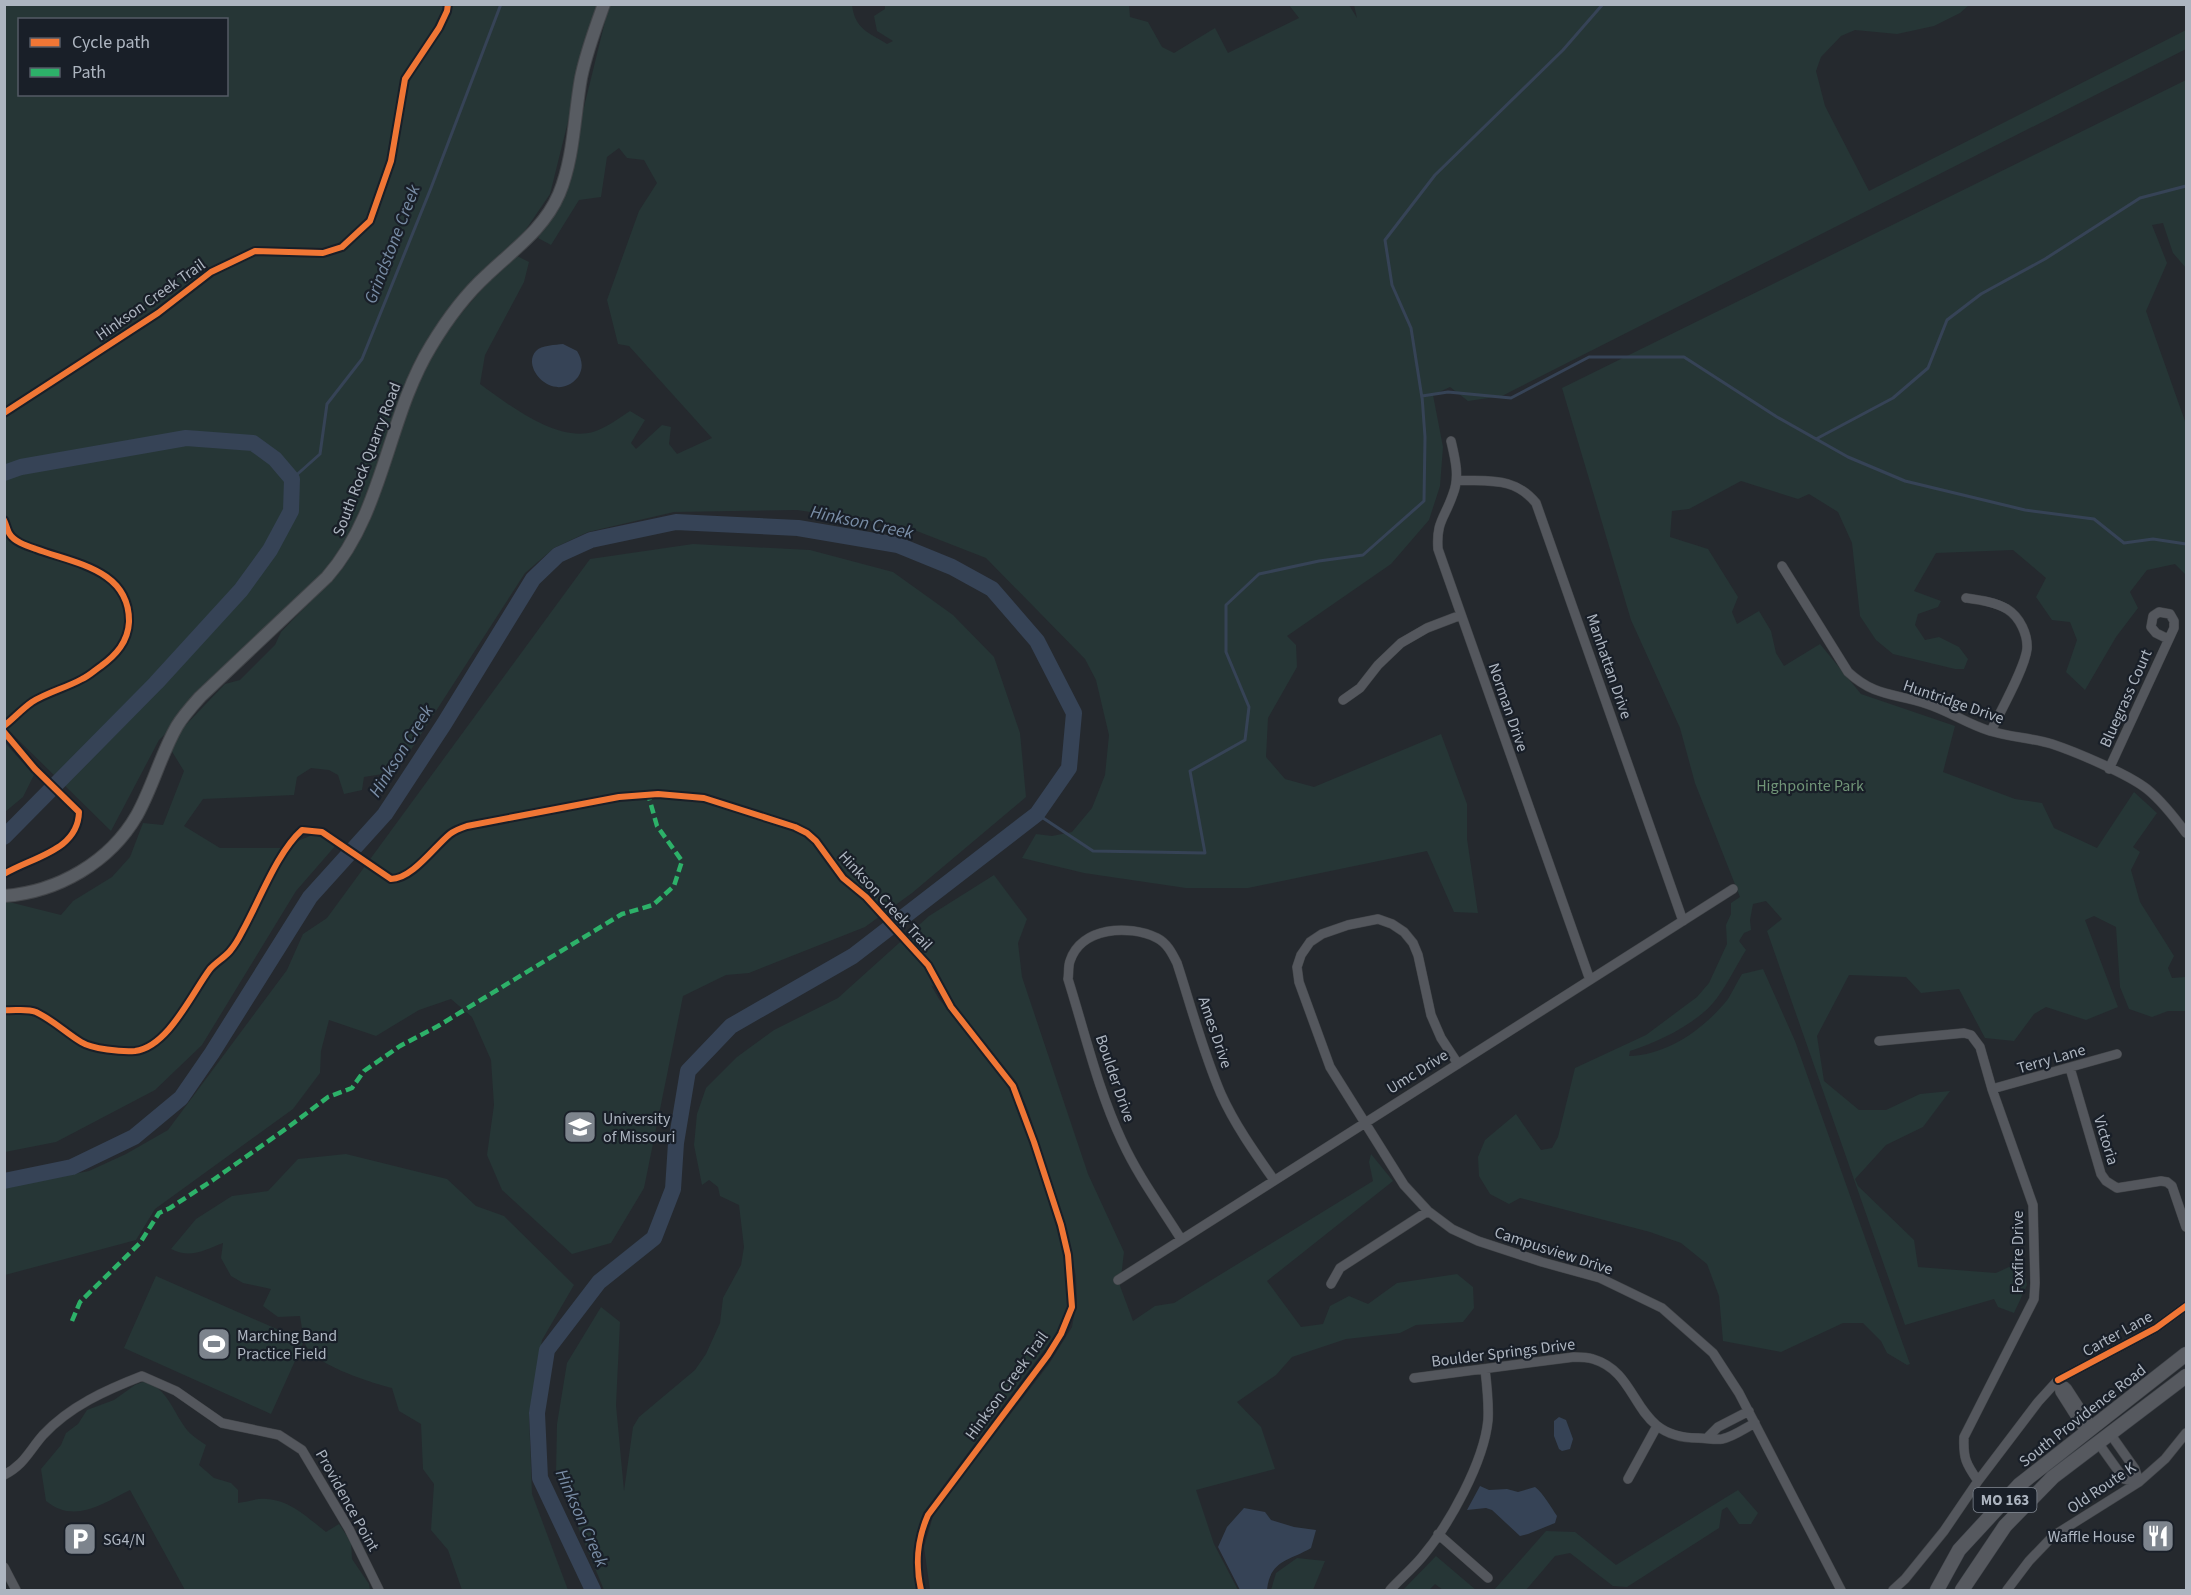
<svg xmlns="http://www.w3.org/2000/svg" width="2191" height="1595" font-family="'Source Sans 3',sans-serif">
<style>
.green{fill:#263636;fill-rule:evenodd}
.water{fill:#364356}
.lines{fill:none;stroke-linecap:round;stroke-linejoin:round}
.stream{stroke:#364356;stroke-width:3}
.river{stroke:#364356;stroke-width:16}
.street-casing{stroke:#424549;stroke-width:10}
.secondary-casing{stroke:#424549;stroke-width:14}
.primary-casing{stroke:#41454b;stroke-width:15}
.street{stroke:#54575d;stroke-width:9}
.secondary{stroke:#585c62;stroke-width:12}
.primary{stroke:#56595f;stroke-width:14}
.quiet{stroke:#2db169;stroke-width:4.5;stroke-dasharray:9 4.5;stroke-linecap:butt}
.cycleway-casing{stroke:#191f28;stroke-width:10}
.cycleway{stroke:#f07635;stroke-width:6}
.labels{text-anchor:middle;stroke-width:4.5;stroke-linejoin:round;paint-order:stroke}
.shield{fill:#191f28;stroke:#818892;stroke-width:1.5}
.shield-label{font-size:15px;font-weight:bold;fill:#adb5c0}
.street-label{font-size:16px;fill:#adb5c0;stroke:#191f28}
.park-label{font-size:16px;fill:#709477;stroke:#191f28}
.poi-label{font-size:16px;fill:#adb5c0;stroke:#191f28;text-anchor:start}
.water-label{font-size:18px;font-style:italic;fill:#798da6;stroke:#191f28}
</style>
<rect width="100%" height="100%" fill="#25292e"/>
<!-- green -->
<path class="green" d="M 4,5 L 597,5 L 550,194 L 516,244 L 440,338 L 508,259 L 517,256 L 529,262 L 524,282 L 485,355 L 480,384 C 509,405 556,442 593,432 C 606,428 619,418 630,411 L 645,420 L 631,443 L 636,449 L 662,425 L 671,427 L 669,444 L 677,454 L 712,438 L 629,346 L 618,344 L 607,300 L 639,211 L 657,183 L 644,160 L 627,158 L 619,148 L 607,157 L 601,197 L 579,200 L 551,245 L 538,238 L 561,201 L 609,5 L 852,5 C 855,29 868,32 887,44 L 893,41 L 877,31 L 874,16 L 885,9 L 885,5 L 1129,5 L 1130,17 L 1148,22 L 1162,47 L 1174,53 L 1215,28 L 1228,53 L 1299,18 L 1289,5 L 1349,5 L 1357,18 L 1354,5 L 1969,5 L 1960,13 L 1934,26 L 1897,34 L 1855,30 L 1841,36 L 1821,57 L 1816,71 L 1825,106 L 1869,191 L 2186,30 L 2186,49 L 1502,396 L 1468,401 L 1450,387 L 1433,395 L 1443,447 L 1440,486 L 1429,520 L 1391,564 L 1287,636 L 1296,645 L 1297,667 L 1268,718 L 1266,757 L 1285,779 L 1314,787 L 1441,734 L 1467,804 L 1467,839 L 1478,913 L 1454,912 L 1427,851 L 1248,888 L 1186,888 L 1084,873 L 1022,858 L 1036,834 L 1052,836 L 1072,832 L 1092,808 L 1105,775 L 1109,735 L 1096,680 L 1085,659 L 986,558 L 904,526 L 797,510 L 674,512 L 588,532 L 554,548 L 525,573 L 405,759 L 395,772 L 364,777 L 362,790 L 344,794 L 338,775 L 329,770 L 311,768 L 297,777 L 294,795 L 203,799 L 184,826 L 220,848 L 280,848 L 315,834 L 336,845 L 296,891 L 202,1045 L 155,1090 L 56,1142 L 5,1152 L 5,903 L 9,902 L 61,915 L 73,901 L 112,877 L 130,857 L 143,823 L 163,825 L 184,771 L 171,750 L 181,730 L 225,684 L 240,680 L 275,645 L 281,632 L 343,568 L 355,549 L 383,476 L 387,447 L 335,568 L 159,740 L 111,831 L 5,727 ZM 20,20 L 226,20 L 226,94 L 20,94 Z
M 2186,80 L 2186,268 L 2173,253 L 2163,223 L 2152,225 L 2167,263 L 2146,311 L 2186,424 L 2186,575 L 2175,564 L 2147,570 L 2130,592 L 2138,608 L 2116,637 L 2085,690 L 2066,672 L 2077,640 L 2070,622 L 2052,620 L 2036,597 L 2046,578 L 2013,550 L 1936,553 L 1914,591 L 1941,601 L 1938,607 L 1918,614 L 1915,625 L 1925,640 L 1939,637 L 1959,647 L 1968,659 L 1964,669 L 1955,669 L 1893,654 L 1876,640 L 1860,616 L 1852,543 L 1838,512 L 1809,494 L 1798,499 L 1741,481 L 1689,509 L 1672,511 L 1670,537 L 1708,549 L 1738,597 L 1732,612 L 1737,624 L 1759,611 L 1771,631 L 1776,653 L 1784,666 L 1820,644 L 1861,694 L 1955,726 L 1943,772 L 2015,799 L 2042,803 L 2054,828 L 2097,848 L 2134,792 L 2157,813 L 2133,847 L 2140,852 L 2131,870 L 2140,902 L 2174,956 L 2168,968 L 2172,978 L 2186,977 L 2186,1011 L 2168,1011 L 2152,1017 L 2129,1009 L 2120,987 L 2116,927 L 2094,916 L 2085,920 L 2118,1007 L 2086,1020 L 2046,1007 L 2034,1014 L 2014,1041 L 1985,1038 L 1959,989 L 1921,993 L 1906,977 L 1849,975 L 1817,1036 L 1824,1081 L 1859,1110 L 1886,1110 L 1920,1094 L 1950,1091 L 1923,1127 L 1886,1145 L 1855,1179 L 1858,1186 L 1914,1240 L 1918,1267 L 1996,1273 L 2011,1266 L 2024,1273 L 2027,1285 L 2014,1313 L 1998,1307 L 1994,1299 L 1905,1325 L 1767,931 L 1782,919 L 1766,901 L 1753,904 L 1750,920 L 1751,930 L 1744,933 L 1739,941 L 1746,950 C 1736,966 1728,983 1717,998 C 1699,1023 1658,1042 1630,1051 L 1629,1056 C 1668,1055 1704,1029 1728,999 C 1733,991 1737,982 1742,974 L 1763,969 L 1795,1041 L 1910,1364 L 1907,1365 L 1887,1353 L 1881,1341 L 1863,1323 L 1843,1323 L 1781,1352 L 1723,1341 L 1719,1296 L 1707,1264 L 1681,1243 L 1650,1232 L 1520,1198 L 1509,1204 L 1490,1194 L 1479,1176 L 1478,1157 L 1485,1140 L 1516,1114 L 1541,1150 L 1552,1148 L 1558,1137 L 1575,1068 L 1646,1035 L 1697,997 L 1709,983 L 1727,944 L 1726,925 L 1731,914 L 1731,903 L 1740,897 L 1695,783 L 1680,728 L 1631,620 L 1562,388 Z
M 693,544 L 810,550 L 893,572 L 953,615 L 994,657 L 1020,733 L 1026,797 L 912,893 L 865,927 L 749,973 L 726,975 L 683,996 L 644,1188 L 611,1243 L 572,1254 L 502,1190 L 487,1155 L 494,1105 L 491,1060 L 472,1017 L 451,999 L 419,1010 L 376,1036 L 329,1020 L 321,1051 L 320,1073 L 293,1109 L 155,1209 L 136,1240 L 5,1275 L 5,1188 L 89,1171 L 126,1154 L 168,1130 L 287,970 L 303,934 L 327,918 L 590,559 Z
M 5,743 L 34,775 L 23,797 L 5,812 Z
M 994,875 L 1027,919 L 1018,943 L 1022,977 L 1088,1174 L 1124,1252 L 1120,1286 L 1133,1321 L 1155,1306 L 1174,1303 L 1373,1181 L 1369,1162 L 1371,1154 L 1393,1181 L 1267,1281 L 1301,1327 L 1323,1324 L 1330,1306 L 1349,1296 L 1368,1304 L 1397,1283 L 1457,1274 L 1473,1287 L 1474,1308 L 1463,1322 L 1416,1325 L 1400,1333 L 1346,1339 L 1292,1357 L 1276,1375 L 1237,1402 L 1261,1427 L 1275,1469 L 1196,1490 L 1214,1544 L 1238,1590 L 930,1590 L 924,1547 L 934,1513 L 1049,1364 L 1072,1327 L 1077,1300 L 1076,1277 L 1069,1239 L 1028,1110 L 1015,1080 L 945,994 L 931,985 L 939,999 L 1003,1078 L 1016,1102 L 1029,1136 L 1062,1246 L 1068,1279 L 1068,1305 L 1060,1329 L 923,1513 C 914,1542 911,1560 919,1590 L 604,1590 L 556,1474 L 557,1424 L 567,1363 L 601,1307 L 620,1322 L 616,1405 L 624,1491 L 633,1427 L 639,1417 L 695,1370 L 706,1354 L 720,1323 L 723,1298 L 741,1265 L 744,1247 L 739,1205 L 720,1196 L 718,1187 L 709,1180 L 702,1185 L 694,1145 L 697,1114 L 706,1088 L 737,1057 L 774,1030 L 838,998 L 929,916 Z
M 346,1154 L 447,1179 L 476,1206 L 504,1216 L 574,1285 L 542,1340 L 529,1415 L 532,1494 L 568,1590 L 462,1590 L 448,1550 L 431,1530 L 434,1484 L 423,1469 L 421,1424 L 399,1411 L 392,1388 C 369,1382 310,1364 304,1341 L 271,1414 L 124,1348 L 156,1276 L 304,1341 L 300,1316 L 278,1317 L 263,1306 L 271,1289 L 243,1283 L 231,1276 L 221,1258 L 223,1243 C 204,1250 191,1259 171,1249 L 196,1219 L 232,1196 L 268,1191 L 298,1159 Z
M 145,1381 C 168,1389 173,1412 187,1430 C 192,1436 200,1441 206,1445 L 199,1465 L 214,1478 L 231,1483 L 238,1490 L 238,1503 C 247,1502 257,1498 266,1499 C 290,1500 308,1518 326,1532 L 339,1524 L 351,1542 L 352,1559 L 369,1584 L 370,1590 L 185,1590 L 130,1490 C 102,1504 74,1524 46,1501 L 41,1469 L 61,1445 L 66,1433 L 78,1424 L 87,1410 L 114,1400 L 135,1385 Z
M 1738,1490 L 1758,1513 L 1751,1524 L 1739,1524 L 1727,1507 L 1722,1510 L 1719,1528 L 1627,1587 L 1613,1586 L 1570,1553 L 1555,1556 L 1526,1590 L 1494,1590 L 1546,1531 L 1575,1532 L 1616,1565 Z
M 1436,1556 L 1476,1590 L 1443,1590 L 1435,1584 L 1429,1590 L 1403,1590 Z
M 1297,1558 L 1325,1561 L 1313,1590 L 1271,1590 L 1276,1573 Z"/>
<!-- water -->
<path class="water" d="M 563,344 L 577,351 C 582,359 584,368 578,377 C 555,405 520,368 536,351 C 541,345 556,345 563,344 Z
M 1559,1417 L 1566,1420 L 1573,1439 L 1570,1449 L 1562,1451 L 1559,1449 L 1554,1436 L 1554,1421 Z
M 1480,1486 L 1489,1490 L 1507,1489 L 1518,1492 L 1535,1487 C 1543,1493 1551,1507 1557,1516 L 1555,1523 L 1528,1534 L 1520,1536 L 1492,1510 L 1486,1508 L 1467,1510 Z
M 1244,1508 L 1265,1512 L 1271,1520 L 1294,1527 L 1316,1530 L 1311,1548 C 1289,1561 1270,1560 1267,1590 L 1240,1590 L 1218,1547 L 1227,1527 Z"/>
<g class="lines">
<!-- stream -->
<path class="stream" d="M 1422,398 L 1411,328 L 1392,285 L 1385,240 L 1435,175 L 1563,50 L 1603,4
M 1816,439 L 1893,398 L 1928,368 L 1947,320 L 1981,294 L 2045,259 L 2140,198 L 2186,186
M 292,479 L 320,454 L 327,404 L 362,359 L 431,188 L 501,4
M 1037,814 L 1093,851 L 1205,853 L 1190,771 L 1245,740 L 1249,707 L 1226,652 L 1226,605 L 1259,574 L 1319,561 L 1363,555 L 1424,501 L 1425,437 L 1422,396 L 1448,392 L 1511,398 L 1589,357 L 1684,357 L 1777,417 L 1848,457 L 1905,481 L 2025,510 L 2094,519 L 2124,543 L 2153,539 L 2186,544"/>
<!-- river -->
<path class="river" d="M 4,473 L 21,467 L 186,438 L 253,443 L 275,459 L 292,479 L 291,511 L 270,550 L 241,590 L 156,683 L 4,837
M 4,1181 L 72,1167 L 134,1137 L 181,1098 L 212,1053 L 310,897 L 385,814 L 444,724 L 533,579 L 558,555 L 591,540 L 676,522 L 798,528 L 898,545 L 952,567 L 992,589 L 1037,641 L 1074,713 L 1069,768 L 1037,814 L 853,956 L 731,1026 L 688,1071 L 676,1143 L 673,1189 L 654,1238 L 599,1282 L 547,1350 L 537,1413 L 540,1478 L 593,1590"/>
<defs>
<path id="street" d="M 1451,441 C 1455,458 1460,477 1453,494 C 1445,518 1436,521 1438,549 L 1590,980
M 1457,480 C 1488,482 1514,476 1536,503 L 1683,921
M 1782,566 L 1848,672 C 1875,697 1894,693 1927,704 C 1949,711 1967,724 1990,731 C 2010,737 2032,738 2052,744 C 2076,752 2128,774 2147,789 C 2163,802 2175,818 2186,833
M 1966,598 C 1980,600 1995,602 2007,609 C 2020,617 2028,635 2027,649 C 2025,668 2000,712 1991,731
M 1343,700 L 1360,688 L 1378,665 L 1401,643 L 1427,628 L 1461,615
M 2109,769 L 2174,628 L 2174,621 L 2170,614 L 2159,612 L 2153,616 L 2151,627 L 2156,633 L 2168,639
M 1879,1041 L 1964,1033 L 1971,1035 L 1980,1047 L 1992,1089 L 2033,1205 L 2035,1283 L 2034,1299 L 1964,1437 C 1963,1458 1966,1464 1978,1481
M 1458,1064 L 1441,1038 L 1431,1015 L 1418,955 L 1413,943 L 1404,932 L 1392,924 L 1378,919 L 1348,925 L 1322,934 L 1310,942 L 1301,955 L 1297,967 L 1299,982 L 1330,1067 L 1404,1185 L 1428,1211 L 1452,1229 L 1478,1241 L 1542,1262 L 1600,1278 L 1662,1308 L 1713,1353 L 1739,1393 L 1841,1590
M 2070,1068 L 2101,1174 L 2106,1181 L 2117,1188 L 2161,1181 L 2167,1182 L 2172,1186 L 2186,1227
M 1992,1089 L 2117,1054
M 1181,1239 C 1161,1207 1138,1176 1122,1141 C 1098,1090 1085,1033 1068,979 C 1069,974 1068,966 1070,961 C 1081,927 1129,924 1157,938 C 1167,943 1172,953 1177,963 C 1191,1006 1203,1052 1221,1094 C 1235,1125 1255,1153 1274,1180
M 1118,1280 L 1733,889
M 1331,1284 L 1340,1268 L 1428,1211
M 1414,1378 L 1574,1357 C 1580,1357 1587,1357 1593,1359 C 1643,1374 1630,1438 1698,1438 C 1706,1438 1715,1440 1722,1439 C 1733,1437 1745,1428 1755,1423
M 2058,1380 L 2060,1392 L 2086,1433
M 2058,1380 L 2067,1388 L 2093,1428
M 1707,1438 L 1718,1427 L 1749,1411
M 2099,1444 L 2124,1479 L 2139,1482 L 2135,1469 L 2111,1435
M 4,1475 C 24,1465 29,1451 43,1435 C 70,1406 106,1390 142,1376 L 176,1391 L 222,1423 L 279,1435 L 302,1450 L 349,1529 L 379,1590
M 1628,1479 L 1657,1426
M 1438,1534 L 1488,1578
M 4,1567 L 16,1590
M 1390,1590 C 1400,1579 1412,1569 1422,1557 C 1449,1525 1484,1462 1488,1420 C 1489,1403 1487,1386 1485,1369
M 1893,1590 L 1905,1579 L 1944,1531 L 1978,1481 L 2038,1402 L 2058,1380 L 2156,1328 L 2186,1306
M 2007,1590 L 2029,1561 L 2053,1536 L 2139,1482 L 2165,1459 L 2186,1433"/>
<path id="secondary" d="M 4,896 C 58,892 110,862 137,815 C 153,786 161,754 177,726 C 183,716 192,706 200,697 L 327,577 C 384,512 387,418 431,346 C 446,321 465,295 487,275 C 513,250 544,229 559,194 C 574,158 574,117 581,78 C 586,53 595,29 604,4"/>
<path id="primary" d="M 1937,1590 L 1959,1550 L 2019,1485 L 2186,1354
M 1962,1590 L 2005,1526 L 2053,1477 L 2186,1376"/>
</defs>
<!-- street casing -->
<use href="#street" class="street-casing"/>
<!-- secondary casing -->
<use href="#secondary" class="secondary-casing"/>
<!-- primary casing -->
<use href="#primary" class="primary-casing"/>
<!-- street -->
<use href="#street" class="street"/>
<!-- secondary -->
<use href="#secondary" class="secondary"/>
<!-- primary -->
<use href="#primary" class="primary"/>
<!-- quiet -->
<path class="quiet" d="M 72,1321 L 80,1302 L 140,1243 L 159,1213 L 170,1208 L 213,1180 L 287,1128 L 328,1097 L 352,1088 L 364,1071 L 400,1046 L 438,1026 L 622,914 L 653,905 L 674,886 L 682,861 L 657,826 L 648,794"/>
<defs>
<path id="cycleway" d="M 4,413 L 158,313 L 211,272 L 255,251 L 323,253 L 342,247 L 370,221 L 391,161 L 405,79 L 439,28 L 447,11 L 448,4
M 4,520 C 6,524 7,529 9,533 C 14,542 27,546 36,549 C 73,563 130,569 129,622 C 128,642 116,655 101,666 C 95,670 89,676 82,679 C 66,688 48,692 32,702 C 22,709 14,718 4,726
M 4,732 L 35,769 L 79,812 C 78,851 32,857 4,874
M 4,1010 C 15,1011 26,1008 36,1012 C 53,1020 66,1033 81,1042 C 92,1049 122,1052 135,1051 C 168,1047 192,993 210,969 C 216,962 224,958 230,951 C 235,945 239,938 242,932 C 259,902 277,852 302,830 L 322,832 L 391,879 C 412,879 434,847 450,834 C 455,830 461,828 467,826 L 619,797 L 658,794 L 704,798 L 795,827 L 807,833 L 816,841 L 843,878 L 866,897 L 928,965 L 951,1007 L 1013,1086 L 1034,1142 L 1061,1225 L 1068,1255 L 1072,1307 L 1061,1334 L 1048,1355 L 928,1515 C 917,1540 915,1563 921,1590
M 2058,1380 L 2156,1328 L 2186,1306"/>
</defs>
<!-- cycleway casing -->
<use href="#cycleway" class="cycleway-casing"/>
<!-- cycleway -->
<use href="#cycleway" class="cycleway"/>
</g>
<!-- icons -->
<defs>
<symbol id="university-square" viewBox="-11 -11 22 22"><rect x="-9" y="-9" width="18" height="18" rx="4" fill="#7d848d" stroke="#191f28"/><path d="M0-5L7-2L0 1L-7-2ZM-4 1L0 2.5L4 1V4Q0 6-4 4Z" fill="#fff"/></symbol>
<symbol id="stadium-square" viewBox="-11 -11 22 22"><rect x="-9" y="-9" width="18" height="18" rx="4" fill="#7d848d" stroke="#191f28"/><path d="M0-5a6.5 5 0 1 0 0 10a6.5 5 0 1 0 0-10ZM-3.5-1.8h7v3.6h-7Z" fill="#fff"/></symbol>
<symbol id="restaurant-square" viewBox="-11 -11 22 22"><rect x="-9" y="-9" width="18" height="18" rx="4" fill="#7d848d" stroke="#191f28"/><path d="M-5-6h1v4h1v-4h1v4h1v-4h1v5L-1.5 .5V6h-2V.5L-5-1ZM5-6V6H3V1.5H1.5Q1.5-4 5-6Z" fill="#fff"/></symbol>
<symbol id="parking-square" viewBox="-11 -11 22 22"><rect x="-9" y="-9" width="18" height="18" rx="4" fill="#7d848d" stroke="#191f28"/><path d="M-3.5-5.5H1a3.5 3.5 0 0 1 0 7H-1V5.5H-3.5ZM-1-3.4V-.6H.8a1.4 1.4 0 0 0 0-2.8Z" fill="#fff"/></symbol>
</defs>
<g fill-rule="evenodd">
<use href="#university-square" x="561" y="1108" width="38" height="38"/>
<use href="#stadium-square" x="195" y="1325" width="38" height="38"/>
<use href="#restaurant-square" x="2139" y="1517" width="38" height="38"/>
<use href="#parking-square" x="61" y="1520" width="38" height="38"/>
</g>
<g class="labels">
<!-- shield labels -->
<rect class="shield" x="1973.5" y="1488" width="63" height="24" rx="4.5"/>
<g class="shield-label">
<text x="2005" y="1505">MO 163</text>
</g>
<!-- street labels -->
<g class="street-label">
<text transform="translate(150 299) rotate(-35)" y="6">Hinkson Creek Trail</text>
<text transform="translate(366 459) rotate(-69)" y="6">South Rock Quarry Road</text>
<text transform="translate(1610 666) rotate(71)" y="6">Manhattan Drive</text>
<text transform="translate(2125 698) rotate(-66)" y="6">Bluegrass Court</text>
<text transform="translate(1954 701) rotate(19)" y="6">Huntridge Drive</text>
<text transform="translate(1509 707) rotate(71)" y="6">Norman Drive</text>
<text transform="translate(886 900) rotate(47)" y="6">Hinkson Creek Trail</text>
<text transform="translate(1216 1032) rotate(71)" y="6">Ames Drive</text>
<text transform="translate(2051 1058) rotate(-16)" y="6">Terry Lane</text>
<text transform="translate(1417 1071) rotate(-32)" y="6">Umc Drive</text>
<text transform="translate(1116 1078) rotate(71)" y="6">Boulder Drive</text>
<text transform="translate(2107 1140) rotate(73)" y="6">Victoria</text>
<text transform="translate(1554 1250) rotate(18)" y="6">Campusview Drive</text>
<text transform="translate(2017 1252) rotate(-90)" y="6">Foxfire Drive</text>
<text transform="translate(2117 1333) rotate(-29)" y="6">Carter Lane</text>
<text transform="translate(1503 1352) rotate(-7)" y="6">Boulder Springs Drive</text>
<text transform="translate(1006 1385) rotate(-54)" y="6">Hinkson Creek Trail</text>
<text transform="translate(2082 1415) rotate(-38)" y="6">South Providence Road</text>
<text transform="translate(2101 1487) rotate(-34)" y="6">Old Route K</text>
<text transform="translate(348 1500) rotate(61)" y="6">Providence Point</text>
</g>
<!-- park labels -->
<g class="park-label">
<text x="1810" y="791">Highpointe Park</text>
</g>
<!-- poi labels -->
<g class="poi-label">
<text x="603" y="1124">University<tspan x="603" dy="18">of Missouri</tspan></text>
<text x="237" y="1341">Marching Band<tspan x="237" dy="18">Practice Field</tspan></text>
<text x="2135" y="1542" text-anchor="end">Waffle House</text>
<text x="103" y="1545">SG4/N</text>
</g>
<!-- water labels -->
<g class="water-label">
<text transform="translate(392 244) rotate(-69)" y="6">Grindstone Creek</text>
<text transform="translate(862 522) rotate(12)" y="6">Hinkson Creek</text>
<text transform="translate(401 751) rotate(-58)" y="6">Hinkson Creek</text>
<text transform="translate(582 1518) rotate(66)" y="6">Hinkson Creek</text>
</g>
</g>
<!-- border -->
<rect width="2191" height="1595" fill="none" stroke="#adb5c0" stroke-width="12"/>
<!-- legend -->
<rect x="18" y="18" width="210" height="78" fill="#191f28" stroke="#545b65" stroke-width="1.5"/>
<rect x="30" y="38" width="30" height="9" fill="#f07635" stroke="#545b65" stroke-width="1.5"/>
<text x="72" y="48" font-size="18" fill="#adb5c0">Cycle path</text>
<rect x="30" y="68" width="30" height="9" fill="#2db169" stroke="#545b65" stroke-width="1.5"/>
<text x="72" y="78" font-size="18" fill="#adb5c0">Path</text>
</svg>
